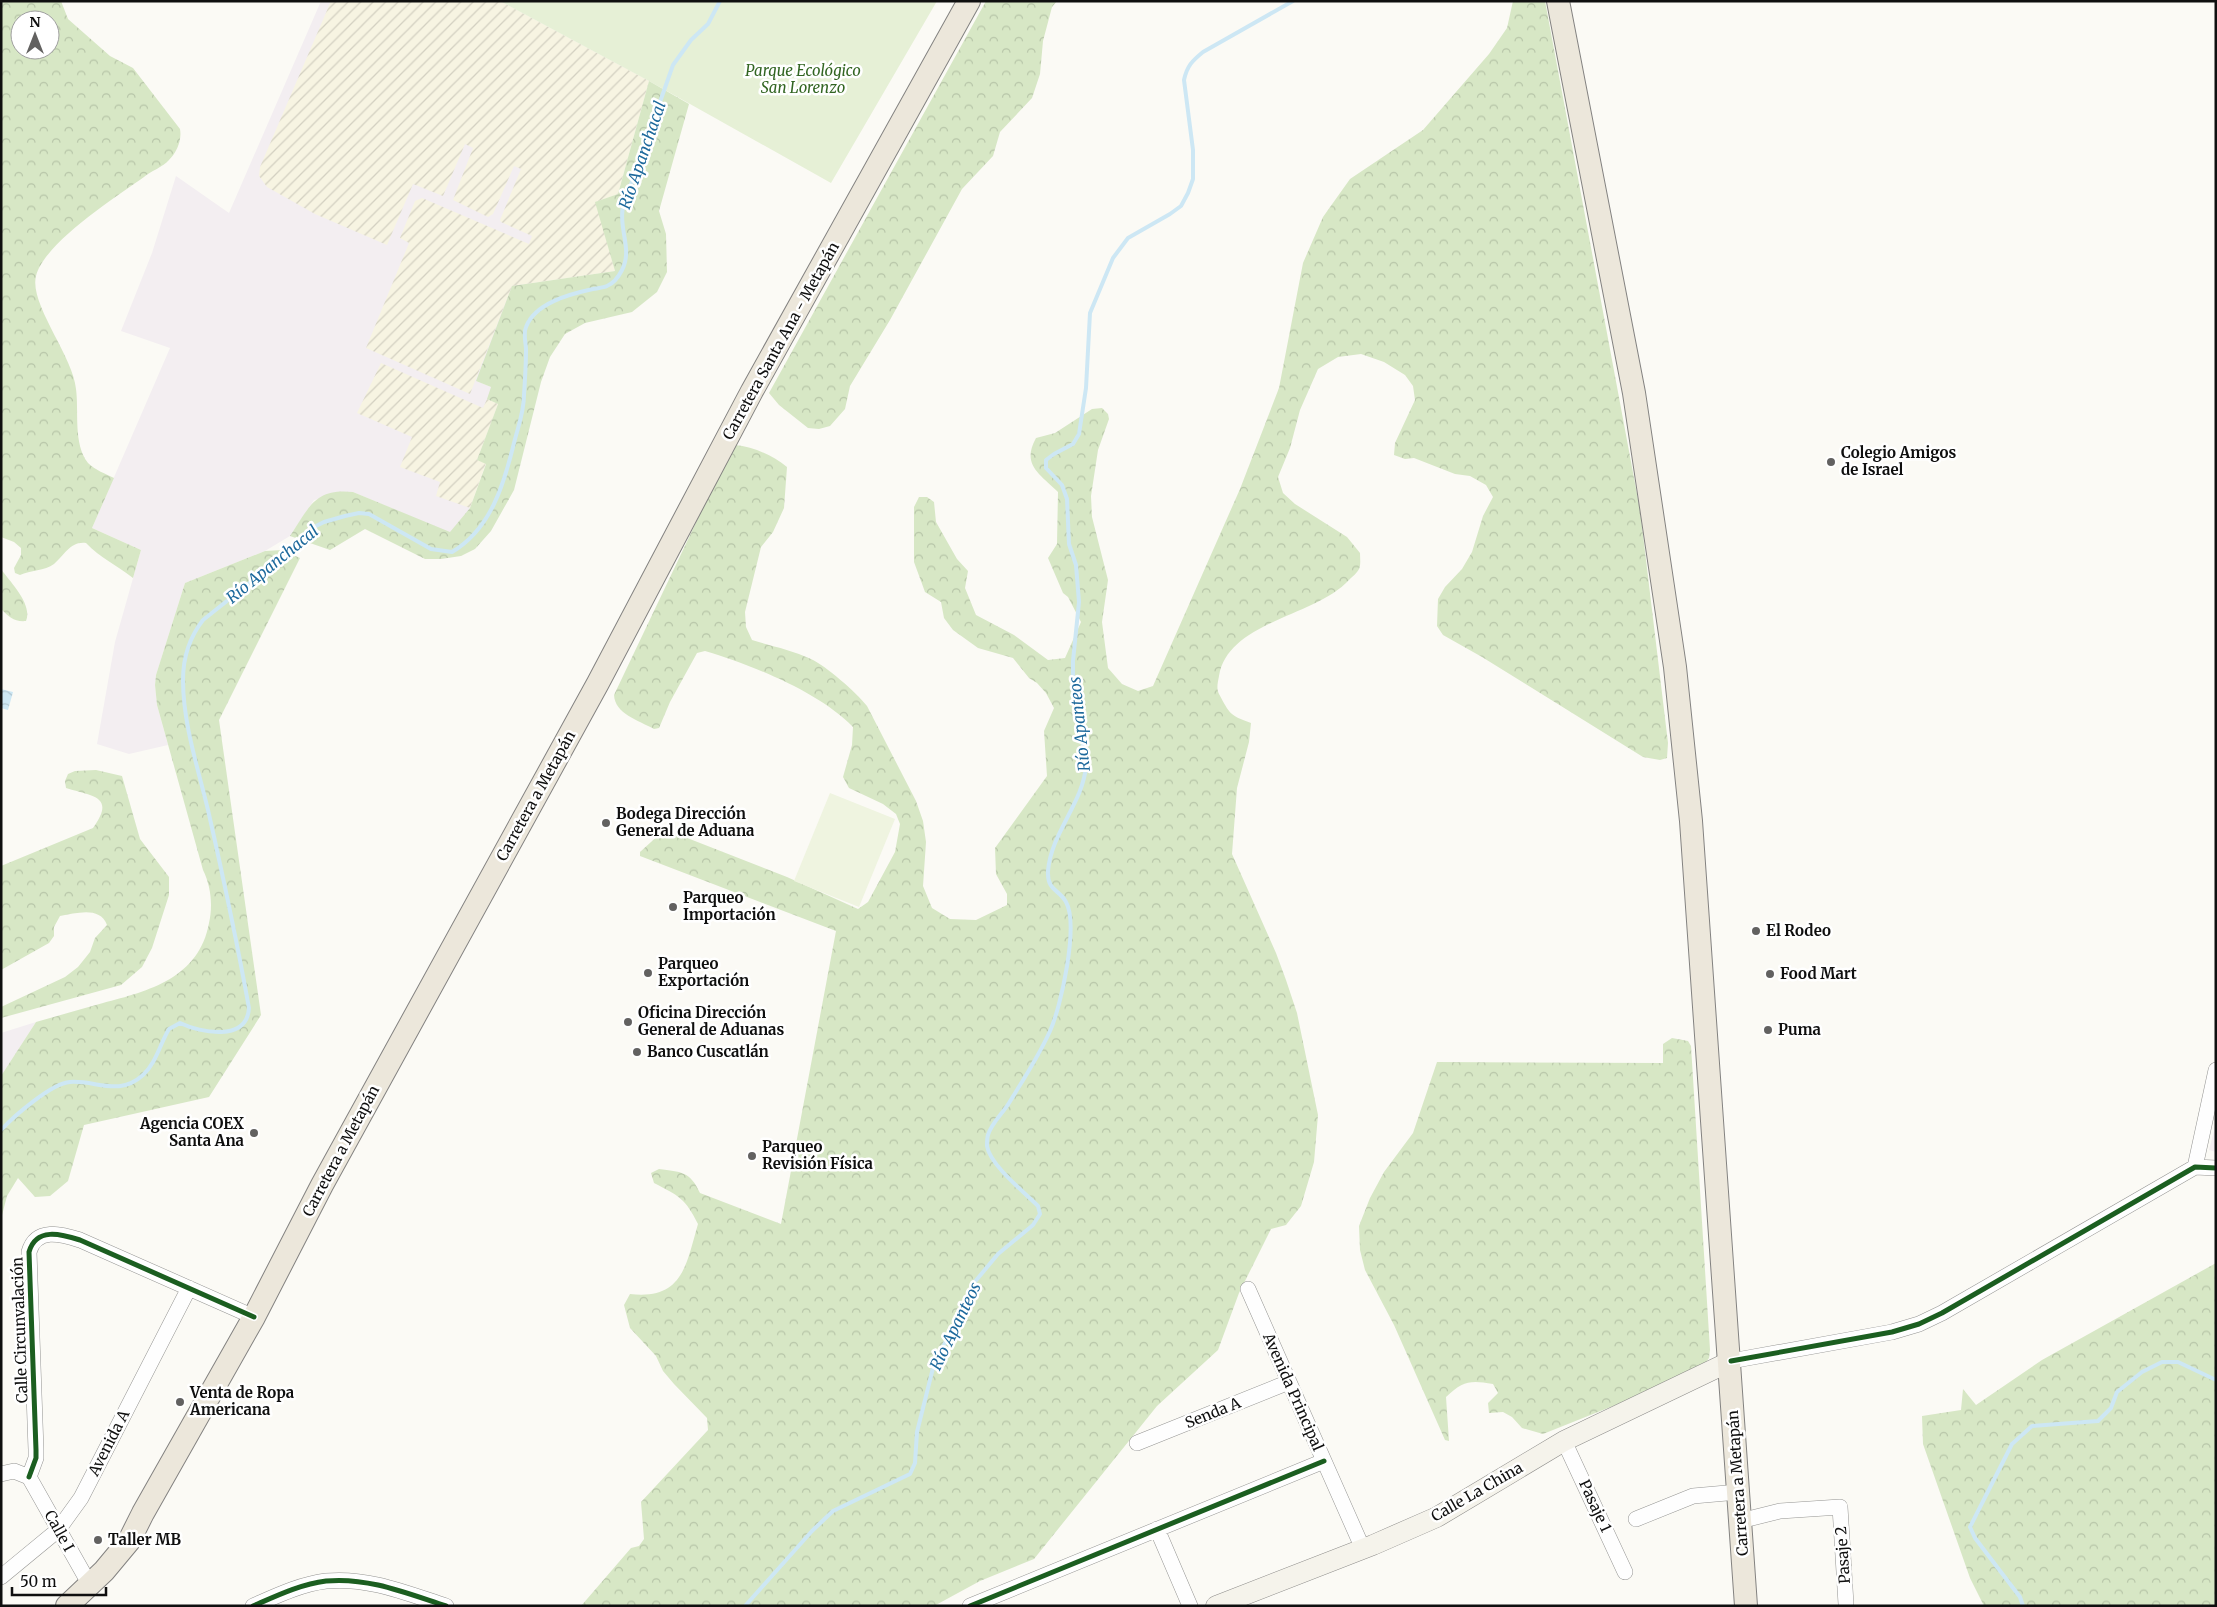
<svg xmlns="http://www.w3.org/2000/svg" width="2217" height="1607" font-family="Merriweather,serif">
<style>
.industrial{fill:#f3eef1}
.farmland{fill:url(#farmland-furrows)}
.grass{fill:#e6f0d6}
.forest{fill:url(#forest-crowns);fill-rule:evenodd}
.pitch{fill:#eff4e0}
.water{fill:url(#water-waves)}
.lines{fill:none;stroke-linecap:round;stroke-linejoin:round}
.stream{stroke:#cde7f4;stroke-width:4}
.minor-casing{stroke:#959593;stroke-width:16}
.secondary-casing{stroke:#8c8b89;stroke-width:21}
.primary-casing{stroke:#838280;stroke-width:24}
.minor{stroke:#fefefe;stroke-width:15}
.secondary{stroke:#f5f3eb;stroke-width:20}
.primary{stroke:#ece7db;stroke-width:22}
.cycleway-casing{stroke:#fff;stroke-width:8}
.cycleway{stroke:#1b5e20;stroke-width:5}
.poi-dot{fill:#626160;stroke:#fff;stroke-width:2}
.labels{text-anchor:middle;stroke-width:5;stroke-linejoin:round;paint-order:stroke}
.park-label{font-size:15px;font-style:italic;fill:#326522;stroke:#fff}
.street-label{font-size:15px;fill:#0f0f0f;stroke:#fff}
.poi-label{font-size:15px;font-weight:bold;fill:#0f0f0f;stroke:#fff;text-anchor:start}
.water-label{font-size:16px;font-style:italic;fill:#1d699c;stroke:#fff}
</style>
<defs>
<pattern id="farmland-furrows" width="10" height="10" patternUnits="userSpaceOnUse" patternTransform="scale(1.25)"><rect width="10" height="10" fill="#f7f4e2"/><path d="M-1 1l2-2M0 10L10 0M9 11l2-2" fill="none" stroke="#d3d0c1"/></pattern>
<pattern id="forest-crowns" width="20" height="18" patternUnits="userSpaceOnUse" patternTransform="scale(1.25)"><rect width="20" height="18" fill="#d7e7c5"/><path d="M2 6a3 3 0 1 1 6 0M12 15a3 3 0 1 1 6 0" fill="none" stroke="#b7c5a8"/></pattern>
<pattern id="water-waves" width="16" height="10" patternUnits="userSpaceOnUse" patternTransform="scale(1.25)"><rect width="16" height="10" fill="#cde7f4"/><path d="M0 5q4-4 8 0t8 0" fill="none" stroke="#afc5d0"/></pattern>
</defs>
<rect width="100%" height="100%" fill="#fbfaf5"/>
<!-- industrial -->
<path class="industrial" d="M 321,1 L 500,1 L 649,81 L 476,381 L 491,387 L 470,508 L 450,533 L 353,492 L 314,500 L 290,536 L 265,551 L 185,583 L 156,675 L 155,685 L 157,705 L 168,745 L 129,754 L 97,744 L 115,642 L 141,550 L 92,528 L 170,348 L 121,331 L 152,253 L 176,176 L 229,213 Z
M 36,1022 L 1,1076 L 1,1033 Z
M 2216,1123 L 2216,1152 L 2209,1150 Z"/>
<!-- farmland -->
<path class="farmland" d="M 331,1 L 500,1 L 649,81 L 618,194 L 596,202 L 615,271 L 512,286 L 470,394 L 366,348 L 409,243 L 400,238 L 415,201 L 422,198 L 529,244 L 532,236 L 501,222 L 500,220 L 521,169 L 514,166 L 493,214 L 488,217 L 453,200 L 473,148 L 465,144 L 443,196 L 413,184 L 387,245 L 315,214 L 267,187 L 259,176 L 260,167 Z
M 381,363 L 483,408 L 487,399 L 498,404 L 477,460 L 486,463 L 470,508 L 436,496 L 440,482 L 400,467 L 412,437 L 357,413 Z"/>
<!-- grass -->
<path class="grass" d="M 500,1 L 937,1 L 831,183 L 649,81 Z"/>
<!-- forest -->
<path class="forest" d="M 1,1 L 61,1 L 68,19 L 110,56 L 133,68 L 180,129 C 182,140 177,152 169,160 C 163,167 151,171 144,177 C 116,197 44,243 36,276 C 29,304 73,356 76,389 C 79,411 73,444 88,463 C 95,470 106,474 114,478 L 92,528 L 141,550 L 133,578 C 117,565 100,558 86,543 C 70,541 65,555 54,564 C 45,571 30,570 20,575 L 15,573 L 14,568 L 21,555 L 21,548 L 14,542 L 1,537 ZM 20,20 L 50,20 L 50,50 L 20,50 Z
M 986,1 L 1057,1 L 1052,7 L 1043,41 L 1040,74 L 1032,98 L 1000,132 L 993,156 L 962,189 L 890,320 L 850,386 L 845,409 L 830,426 L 819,429 L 808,428 L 779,405 L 769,393 Z
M 1513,1 L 1545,1 L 1640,510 L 1668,743 L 1667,758 L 1660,760 L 1643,757 L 1482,657 L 1443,635 L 1437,626 L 1438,599 L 1445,587 L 1462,569 L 1472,552 L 1483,516 L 1493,497 L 1486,485 L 1470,476 L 1455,474 L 1414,458 L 1405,459 L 1394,455 L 1395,443 L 1415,400 L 1413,386 L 1405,375 L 1384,362 L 1361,354 L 1338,357 L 1318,369 L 1300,410 L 1290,448 L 1278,477 L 1283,493 L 1295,504 L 1347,537 L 1360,553 C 1360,558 1361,565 1359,569 C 1357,573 1352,577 1349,580 C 1315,617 1228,621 1219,676 C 1218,682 1216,688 1219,694 C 1230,714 1229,715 1251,723 L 1249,742 L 1237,788 L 1232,854 L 1276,953 L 1286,980 L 1297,1013 L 1318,1115 L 1314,1162 L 1301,1206 L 1286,1225 L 1271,1229 L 1239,1293 L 1218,1350 L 1157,1406 L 1034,1559 L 980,1581 L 934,1606 L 581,1606 L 631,1548 L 639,1546 L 644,1539 L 641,1502 L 708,1430 L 707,1418 L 674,1384 L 663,1371 L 656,1356 L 630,1328 L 624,1305 L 630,1294 C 683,1300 686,1265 698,1224 C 685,1198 679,1196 654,1183 L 651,1173 L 659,1169 C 681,1172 690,1171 700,1193 L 781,1224 L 836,931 L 640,856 L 640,852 L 662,832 L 677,834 L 787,877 L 858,909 L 868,902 L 895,852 L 900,824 L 896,814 L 883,804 L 849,788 L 843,777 L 852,745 L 853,727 C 819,692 752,665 705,651 L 697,653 L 670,702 L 659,728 L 654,729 C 638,720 615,714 614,695 L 731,449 L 735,445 C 754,447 772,455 787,467 L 784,508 L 773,532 L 761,547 L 745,612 L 746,627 L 752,640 C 771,646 792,650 811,659 C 826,666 856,692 867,706 L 916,801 L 923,821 L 926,842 L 923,886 L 932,908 L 950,919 L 976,920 L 1007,905 L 1007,894 L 996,874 L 995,848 L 1047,776 L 1044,731 L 1054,708 L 1046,693 L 1037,683 L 1029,678 L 1013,658 L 978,648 L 953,630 L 944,618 L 941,602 L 925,592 L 914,562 L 914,507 L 919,497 L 927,497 L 934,502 L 936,522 L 957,559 L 968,571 L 965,588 L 976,615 L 1014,635 L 1048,660 L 1065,658 L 1081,622 L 1068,597 L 1063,593 L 1048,558 L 1057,544 L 1058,492 C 1040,474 1021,465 1036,438 L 1055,433 L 1092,409 L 1102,408 L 1108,414 L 1109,419 L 1098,450 L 1091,496 L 1092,517 L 1108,580 L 1102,622 L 1108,668 L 1122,684 L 1138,691 L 1153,686 L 1240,489 L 1279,388 L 1303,263 L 1323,217 L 1350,179 L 1423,130 L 1489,54 L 1507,28 Z
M 649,81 L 689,104 L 659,211 L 666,234 L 667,272 L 657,292 L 632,312 L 585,323 L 565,334 L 550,357 L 541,382 L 514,490 L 491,531 L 475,549 L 461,556 L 441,559 L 425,559 L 365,529 L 330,550 L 290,536 C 309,508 314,488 353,492 L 450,532 L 470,508 L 486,464 L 477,460 L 498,404 L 487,399 L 491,387 L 476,381 L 512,286 L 615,271 L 595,202 L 618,194 Z
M 282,550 L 300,558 L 219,720 L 261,1015 L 209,1097 L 84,1125 L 68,1181 L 50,1196 L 35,1197 L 18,1178 L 7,1196 L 1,1219 L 1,1076 L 36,1022 C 58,1016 80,1009 103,1003 C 149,991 199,978 209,923 C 213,906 211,886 203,870 L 157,705 L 155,685 L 156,675 L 185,583 L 265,551 Z
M 1,569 C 10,582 33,604 26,621 C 14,622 9,617 1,609 Z
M 96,770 L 122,776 L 140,839 L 169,877 L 169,895 L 152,948 L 142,967 L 121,985 L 1,1018 L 1,1007 L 65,977 L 78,967 L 90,952 L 95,938 L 107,925 C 100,906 77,913 60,916 L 54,927 L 54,936 L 49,943 L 1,970 L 1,866 L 93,828 C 117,795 90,796 66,788 L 65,781 L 68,774 L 75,771 Z
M 1672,1038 L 1688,1041 L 1691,1046 L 1710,1350 L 1709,1358 L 1704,1365 L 1638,1396 L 1543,1434 L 1522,1428 L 1512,1417 L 1503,1412 L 1489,1413 L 1488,1403 L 1498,1393 L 1493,1384 C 1470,1380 1463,1381 1446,1397 L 1449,1441 L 1445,1440 L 1394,1325 L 1365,1270 L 1360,1250 L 1359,1226 L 1370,1198 L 1384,1172 L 1413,1133 L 1437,1062 L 1663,1063 L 1663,1044 Z
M 2216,1263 L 2216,1606 L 1984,1606 L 1970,1578 L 1923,1444 L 1922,1416 L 1961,1410 L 1963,1389 L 1976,1405 L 2042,1360 Z"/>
<!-- pitch -->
<path class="pitch" d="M 830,793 L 895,819 L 859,907 L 794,881 Z"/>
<!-- water -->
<path class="water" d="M 1,689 L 13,692 L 8,710 L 1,708 Z"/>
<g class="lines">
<!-- stream -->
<path class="stream" d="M 1,1130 C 14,1116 52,1083 70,1082 C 96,1080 119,1097 143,1075 C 156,1063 160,1044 169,1029 L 180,1023 C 201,1033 247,1042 249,1008 C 237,942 223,876 208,810 C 198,768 183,724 183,680 C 183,657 189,638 203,620 L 281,558 L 310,529 L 324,522 L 345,516 L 359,513 L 369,514 L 431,549 L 452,552 C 491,529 504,484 514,443 C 518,427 524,412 524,395 C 525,380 526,365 526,350 C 526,343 523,334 526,327 C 535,303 570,294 593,289 C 597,288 603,288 607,286 C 614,283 619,276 622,270 C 633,249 618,228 623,207 L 673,65 L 691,40 L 708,24 L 720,1
M 745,1606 L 812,1531 L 833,1511 L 910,1474 L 915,1463 L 917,1432 L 933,1368 L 973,1284 L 998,1254 L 1033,1225 L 1040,1214 L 1038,1206 C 1024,1192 990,1165 987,1146 C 987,1143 987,1138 988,1135 C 991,1124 1003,1113 1009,1103 C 1023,1080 1039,1056 1050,1031 C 1061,1007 1079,925 1066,902 C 1059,889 1047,891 1048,871 C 1051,833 1083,803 1086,766 L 1073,680 L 1073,661 L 1079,602 L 1076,565 L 1069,544 L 1067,499 L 1062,485 L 1046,468 L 1046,460 L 1054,454 L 1073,444 L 1079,434 L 1086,388 L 1090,313 L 1113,258 L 1128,238 L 1170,214 L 1181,206 L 1188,193 L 1193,179 L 1193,150 L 1184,80 C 1187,66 1192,61 1203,52 L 1293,1
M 2023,1606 L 2020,1597 L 1975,1538 L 1970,1527 L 2012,1444 L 2032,1426 L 2098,1421 L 2111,1408 L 2117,1392 L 2142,1372 L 2162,1362 L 2178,1362 L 2216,1380"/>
<defs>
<path id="minor" d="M 2195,1167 L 2216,1070
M 1248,1289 L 1363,1549
M 1731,1361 L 1892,1332 L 1919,1324 L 1942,1313 L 2195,1167 L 2216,1168
M 1564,1441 L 1625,1572
M 1137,1443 L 1289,1382
M 1,1474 L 14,1471 L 29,1477
M 29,1477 L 36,1458 L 36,1450 L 29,1252 C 36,1227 61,1234 80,1240 L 254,1317
M 29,1477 L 90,1585
M 1636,1519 L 1693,1496 L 1738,1492
M 1740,1521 L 1780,1511 L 1840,1507 L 1846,1604
M 1157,1529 L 1190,1606
M 1,1577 L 58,1530 L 81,1498 L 189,1288
M 253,1606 C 276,1596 301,1584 326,1581 C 368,1577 406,1593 446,1606
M 970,1606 L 1324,1461"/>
<path id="secondary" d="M 1216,1606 L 1373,1545 L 1437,1517 L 1564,1441 L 1731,1361"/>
<path id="primary" d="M 1558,1 L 1634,393 L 1675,667 L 1691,821 L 1746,1606
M 67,1606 L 104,1571 L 129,1541 L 143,1513 L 254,1317 L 322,1185 L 598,683 L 752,391 L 969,1"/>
</defs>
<!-- minor casing -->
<use href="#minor" class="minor-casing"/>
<!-- secondary casing -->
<use href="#secondary" class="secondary-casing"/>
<!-- primary casing -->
<use href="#primary" class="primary-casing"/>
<!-- minor -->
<use href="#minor" class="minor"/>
<!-- secondary -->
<use href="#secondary" class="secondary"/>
<!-- primary -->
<use href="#primary" class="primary"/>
<defs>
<path id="cycleway" d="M 1731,1361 L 1892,1332 L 1919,1324 L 1942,1313 L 2195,1167 L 2216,1168
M 29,1477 L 36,1458 L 36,1450 L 29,1252 C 36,1227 61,1234 80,1240 L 254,1317
M 253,1606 C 276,1596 301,1584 326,1581 C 368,1577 406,1593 446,1606
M 970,1606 L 1324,1461"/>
</defs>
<!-- cycleway casing -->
<use href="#cycleway" class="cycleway-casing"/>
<!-- cycleway -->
<use href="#cycleway" class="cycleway"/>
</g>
<!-- markers -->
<g class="poi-dot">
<circle cx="1831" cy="462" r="5"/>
<circle cx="606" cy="823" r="5"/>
<circle cx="673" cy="907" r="5"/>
<circle cx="1756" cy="931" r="5"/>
<circle cx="648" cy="973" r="5"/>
<circle cx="1770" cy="974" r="5"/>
<circle cx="628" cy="1022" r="5"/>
<circle cx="1768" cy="1030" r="5"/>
<circle cx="637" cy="1052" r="5"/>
<circle cx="254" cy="1133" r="5"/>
<circle cx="752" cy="1156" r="5"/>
<circle cx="180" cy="1402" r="5"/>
<circle cx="98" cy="1540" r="5"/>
</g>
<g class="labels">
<!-- park labels -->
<g class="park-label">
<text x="803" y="76">Parque Ecológico<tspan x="803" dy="17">San Lorenzo</tspan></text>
</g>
<!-- street labels -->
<g class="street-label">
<text transform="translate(781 341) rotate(-61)" y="5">Carretera Santa Ana - Metapán</text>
<text transform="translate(536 796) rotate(-61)" y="5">Carretera a Metapán</text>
<text transform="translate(341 1151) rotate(-62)" y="5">Carretera a Metapán</text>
<text transform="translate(20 1330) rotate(-92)" y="5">Calle Circunvalación</text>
<text transform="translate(1293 1392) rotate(66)" y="5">Avenida Principal</text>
<text transform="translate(1213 1413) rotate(-22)" y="5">Senda A</text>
<text transform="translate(109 1443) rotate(-63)" y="5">Avenida A</text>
<text transform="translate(1738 1483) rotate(-94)" y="5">Carretera a Metapán</text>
<text transform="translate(1477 1492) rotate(-30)" y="5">Calle La China</text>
<text transform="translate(1595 1506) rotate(65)" y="5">Pasaje 1</text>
<text transform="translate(59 1531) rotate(61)" y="5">Calle I</text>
<text transform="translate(1843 1555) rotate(-94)" y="5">Pasaje 2</text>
</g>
<!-- poi labels -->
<g class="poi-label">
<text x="1841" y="458">Colegio Amigos<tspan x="1841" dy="17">de Israel</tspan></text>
<text x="616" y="819">Bodega Dirección<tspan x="616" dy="17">General de Aduana</tspan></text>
<text x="683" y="903">Parqueo<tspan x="683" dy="17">Importación</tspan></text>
<text x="1766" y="936">El Rodeo</text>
<text x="658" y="969">Parqueo<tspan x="658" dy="17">Exportación</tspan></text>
<text x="1780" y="979">Food Mart</text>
<text x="638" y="1018">Oficina Dirección<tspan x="638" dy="17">General de Aduanas</tspan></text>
<text x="1778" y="1035">Puma</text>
<text x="647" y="1057">Banco Cuscatlán</text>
<text x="244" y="1129" text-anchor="end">Agencia COEX<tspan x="244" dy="17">Santa Ana</tspan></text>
<text x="762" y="1152">Parqueo<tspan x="762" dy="17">Revisión Física</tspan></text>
<text x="190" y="1398">Venta de Ropa<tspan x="190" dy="17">Americana</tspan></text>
<text x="108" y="1545">Taller MB</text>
</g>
<!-- water labels -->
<g class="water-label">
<text transform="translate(642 155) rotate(-71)" y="6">Río Apanchacal</text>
<text transform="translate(272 564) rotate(-39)" y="6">Río Apanchacal</text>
<text transform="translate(1079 724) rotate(-96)" y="6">Río Apanteos</text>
<text transform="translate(955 1326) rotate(-64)" y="6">Río Apanteos</text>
</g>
</g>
<!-- border -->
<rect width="2217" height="1607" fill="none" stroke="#0f0f0f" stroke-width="5"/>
<!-- north arrow -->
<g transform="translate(35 35)"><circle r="24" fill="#ffffff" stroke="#9f9f9f"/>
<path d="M0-4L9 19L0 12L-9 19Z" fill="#626160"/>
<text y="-8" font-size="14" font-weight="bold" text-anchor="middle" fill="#0f0f0f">N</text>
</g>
<!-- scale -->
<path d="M12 1587v8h94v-8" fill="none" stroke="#0f0f0f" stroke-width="2.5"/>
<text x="20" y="1587" font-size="15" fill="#0f0f0f" stroke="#ffffff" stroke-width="4" paint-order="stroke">50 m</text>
</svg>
